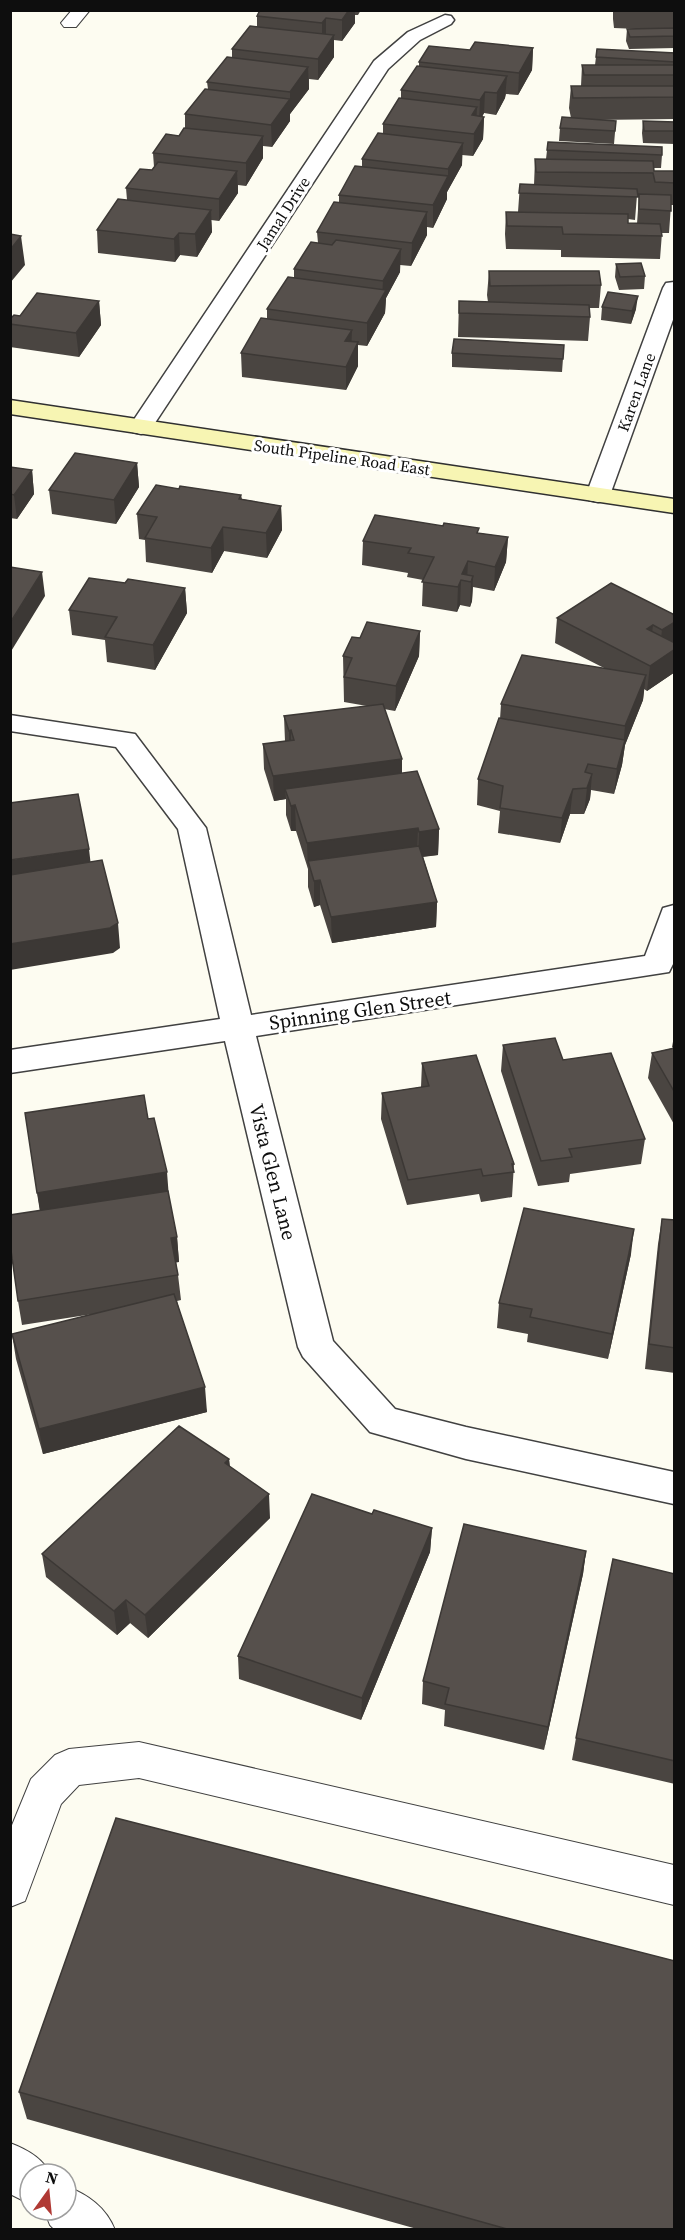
<svg xmlns="http://www.w3.org/2000/svg" width="685" height="2240" font-family="'Source Serif 4',serif">
<style>
.lines{fill:none;stroke-linecap:round;stroke-linejoin:round}
.lane-casing{stroke:#414141;stroke-width:2}
.street-casing{stroke:#414141;stroke-width:3}
.secondary-casing{stroke:#303030;stroke-width:3}
.lane{fill:#fff;fill-rule:evenodd}
.street{fill:#fff;fill-rule:evenodd}
.secondary{fill:#f7f5b3;fill-rule:evenodd}
.wall{fill:#4a4541;fill-rule:evenodd}
.shaded-wall{fill:#3c3835}
.building{fill:#56504c;stroke:#3c3835;stroke-width:1.5}
.labels{text-anchor:middle;stroke-width:6;stroke-linejoin:round;paint-order:stroke}
.far-street-label{font-size:16px;fill:#0e0e0e;stroke:#fff}
.street-label{font-size:20px;fill:#0e0e0e;stroke:#fff}
</style>
<rect width="100%" height="100%" fill="#fdfcf1"/>
<g class="lines">
<defs>
<path id="lane" d="M 72,10 L 90,10 L 76,27 L 64,27 L 61,23 Z
M 139,1742 L 674,1865 L 674,1905 L 139,1778 L 79,1785 L 61,1804 L 25,1901 L 10,1907 L 10,1830 L 31,1779 L 55,1755 L 69,1749 Z
M 10,2143 C 26,2149 43,2158 50,2174 L 30,2174 L 30,2204 L 10,2194 Z
M 66,2186 C 88,2195 106,2207 115,2230 L 55,2230 L 50,2225 L 44,2210 L 66,2210 Z"/>
<path id="street" d="M 445,15 L 451,16 L 454,20 L 451,24 L 420,40 L 388,69 L 149,432 L 141,434 L 133,432 L 129,427 L 374,61 L 408,32 Z
M 674,282 L 674,317 L 610,495 L 607,500 L 598,502 L 589,500 L 586,495 L 663,288 L 666,283 Z
M 10,715 L 135,734 L 206,828 L 251,1015 L 645,956 L 663,908 L 674,905 L 674,962 L 669,972 L 256,1036 L 333,1341 L 395,1409 L 466,1427 L 674,1472 L 674,1504 L 466,1459 L 370,1432 L 303,1357 L 298,1347 L 225,1041 L 10,1073 L 10,1050 L 220,1019 L 178,829 L 116,747 L 10,731 Z"/>
<path id="secondary" d="M 10,400 L 674,499 L 674,513 L 10,414 Z"/>
</defs>
<!-- lane casing -->
<use href="#lane" class="lane-casing"/>
<!-- street casing -->
<use href="#street" class="street-casing"/>
<!-- secondary casing -->
<use href="#secondary" class="secondary-casing"/>
<!-- lane -->
<use href="#lane" class="lane"/>
<!-- street -->
<use href="#street" class="street"/>
<!-- secondary -->
<use href="#secondary" class="secondary"/>
</g>
<!-- wall -->
<path class="wall" d="M 260,10 L 361,10 L 358,15 L 355,15 L 355,23 L 342,41 L 334,40 L 334,57 L 318,80 L 309,79 L 309,89 L 290,114 L 290,121 L 272,147 L 263,146 L 263,158 L 246,186 L 238,185 L 238,193 L 219,221 L 211,220 L 212,232 L 197,257 L 180,255 L 175,262 L 98,253 L 97,230 L 127,200 L 126,188 L 152,170 L 154,167 L 153,153 L 179,136 L 185,128 L 185,114 L 208,89 L 207,82 L 232,58 L 232,49 L 257,27 L 257,16 Z
M 613,10 L 675,10 L 675,48 L 629,49 L 626,41 L 627,29 L 638,29 L 614,28 L 613,19 Z
M 533,48 L 532,70 L 518,95 L 506,94 L 505,98 L 496,115 L 484,113 L 482,117 L 484,117 L 483,139 L 473,156 L 462,155 L 462,165 L 447,192 L 447,199 L 433,228 L 427,227 L 427,235 L 411,266 L 400,265 L 400,272 L 386,298 L 385,313 L 367,346 L 358,345 L 358,366 L 346,390 L 242,377 L 241,353 L 267,319 L 267,309 L 294,278 L 294,269 L 318,243 L 317,232 L 339,202 L 339,195 L 362,166 L 362,159 L 383,133 L 383,124 L 401,98 L 401,90 L 419,66 L 419,62 L 470,50 Z
M 597,49 L 675,53 L 675,119 L 596,120 L 616,121 L 614,144 L 559,141 L 560,128 L 571,118 L 569,108 L 571,86 L 581,86 L 582,65 L 595,65 Z
M 643,121 L 675,122 L 675,144 L 643,143 L 642,133 Z
M 548,142 L 662,155 L 661,168 L 654,168 L 654,171 L 675,171 L 675,205 L 671,205 L 669,233 L 662,233 L 660,259 L 561,257 L 561,250 L 506,249 L 505,234 L 506,212 L 518,212 L 520,184 L 534,185 L 535,159 L 546,159 ZM 637,195 L 639,195 L 637,224 L 628,223 L 628,219 L 635,220 Z
M 616,264 L 645,276 L 644,289 L 619,290 L 615,277 Z
M 489,271 L 601,285 L 599,308 L 590,308 L 590,317 L 588,341 L 458,337 L 459,301 L 488,302 L 487,295 Z
M 99,301 L 101,325 L 79,357 L 10,347 L 10,319 L 20,316 Z
M 602,307 L 636,309 L 631,324 L 601,320 Z
M 564,345 L 562,372 L 452,367 L 452,353 Z
M 137,463 L 139,487 L 116,524 L 52,514 L 49,490 Z
M 10,467 L 32,470 L 34,494 L 17,519 L 10,518 Z
M 179,489 L 241,495 L 242,499 L 281,506 L 282,530 L 267,558 L 224,551 L 212,573 L 146,562 L 145,540 L 139,539 L 137,514 Z
M 478,533 L 508,537 L 506,562 L 494,591 L 473,587 L 472,601 L 470,607 L 460,605 L 457,612 L 422,606 L 423,580 L 407,577 L 408,573 L 362,565 L 363,541 Z
M 125,583 L 185,588 L 187,613 L 155,670 L 107,662 L 105,640 L 72,635 L 69,610 Z
M 557,618 L 675,618 L 675,632 L 673,643 L 675,643 L 675,672 L 647,691 L 644,689 L 643,700 L 625,745 L 622,765 L 614,794 L 591,790 L 590,799 L 584,814 L 570,814 L 560,843 L 498,833 L 500,811 L 477,805 L 478,779 L 500,719 L 501,704 L 604,668 L 555,643 Z
M 420,631 L 419,656 L 395,711 L 384,709 L 402,773 L 439,829 L 438,855 L 423,857 L 437,902 L 436,927 L 332,943 L 320,905 L 314,907 L 308,887 L 308,869 L 296,831 L 291,831 L 286,815 L 286,799 L 274,801 L 264,769 L 263,744 L 285,741 L 284,716 L 367,706 L 344,702 L 343,656 L 360,638 Z
M 675,1031 L 675,1126 L 648,1078 L 652,1053 L 673,1048 L 672,1047 Z
M 503,1045 L 563,1060 L 645,1139 L 641,1164 L 570,1174 L 569,1182 L 538,1186 L 501,1071 Z
M 422,1063 L 514,1164 L 512,1197 L 481,1202 L 479,1194 L 407,1205 L 381,1119 L 382,1093 L 421,1087 Z
M 25,1113 L 148,1119 L 169,1198 L 177,1237 L 179,1262 L 176,1262 L 178,1275 L 181,1300 L 177,1301 L 207,1412 L 43,1454 L 16,1359 L 12,1334 L 93,1314 L 22,1325 L 18,1301 L 40,1210 Z
M 662,1219 L 675,1220 L 675,1373 L 645,1369 L 658,1244 Z
M 631,1254 L 608,1359 L 527,1342 L 528,1334 L 497,1328 L 499,1303 Z
M 229,1459 L 230,1467 L 270,1518 L 148,1638 L 130,1623 L 117,1635 L 46,1577 L 42,1554 Z
M 372,1514 L 432,1528 L 430,1552 L 361,1720 L 239,1679 L 238,1656 Z
M 586,1551 L 583,1574 L 544,1750 L 444,1726 L 445,1710 L 422,1704 L 423,1681 Z
M 675,1574 L 675,1784 L 572,1760 L 576,1738 Z
M 19,2092 L 675,2229 L 417,2229 L 27,2119 Z"/>
<!-- shaded-wall -->
<path class="shaded-wall" d="M 349,10 L 355,10 L 355,23 L 342,41 L 342,20 Z
M 326,18 L 326,39 L 322,44 L 322,23 Z
M 334,35 L 334,57 L 318,80 L 318,59 Z
M 533,48 L 532,70 L 518,95 L 519,73 Z
M 308,67 L 309,89 L 290,114 L 290,92 Z
M 507,76 L 505,98 L 496,115 L 497,93 Z
M 485,92 L 484,113 L 479,122 L 480,100 Z
M 290,99 L 290,121 L 272,147 L 271,125 Z
M 477,107 L 476,129 L 472,115 Z
M 484,117 L 483,139 L 473,156 L 474,134 Z
M 263,136 L 263,158 L 246,186 L 246,163 Z
M 463,143 L 462,165 L 447,192 L 447,199 L 433,228 L 433,205 L 448,176 L 448,169 Z
M 237,171 L 238,193 L 219,221 L 219,199 Z
M 211,210 L 212,232 L 197,257 L 195,234 Z
M 427,212 L 427,235 L 411,266 L 412,243 Z
M 179,233 L 180,255 L 175,262 L 174,239 Z
M 21,236 L 25,265 L 10,283 L 10,250 Z
M 401,249 L 400,272 L 386,298 L 385,313 L 367,346 L 367,323 L 382,296 L 383,281 Z
M 638,296 L 636,309 L 631,324 L 632,311 Z
M 99,301 L 101,325 L 79,357 L 76,333 Z
M 352,330 L 351,353 L 345,341 Z
M 358,342 L 358,366 L 346,390 L 346,367 Z
M 137,463 L 139,487 L 116,524 L 114,500 Z
M 32,470 L 34,494 L 17,519 L 14,495 Z
M 281,506 L 282,530 L 267,558 L 266,533 Z
M 223,527 L 224,551 L 212,573 L 211,548 Z
M 508,537 L 506,562 L 494,591 L 495,567 Z
M 468,561 L 467,581 L 462,574 Z
M 42,572 L 45,596 L 10,653 L 10,623 Z
M 473,576 L 472,601 L 470,607 L 471,582 Z
M 461,580 L 460,605 L 457,612 L 458,587 Z
M 185,588 L 187,613 L 155,670 L 153,645 Z
M 675,622 L 673,646 L 659,655 L 662,630 Z
M 653,625 L 650,650 L 647,629 Z
M 420,631 L 419,656 L 395,711 L 396,686 Z
M 675,649 L 675,672 L 647,691 L 650,666 Z
M 646,675 L 643,700 L 625,745 L 622,765 L 614,794 L 617,769 L 623,748 L 625,726 Z
M 291,730 L 291,755 L 289,756 L 289,731 Z
M 402,759 L 402,784 L 285,789 L 286,799 L 274,801 L 273,776 Z
M 592,774 L 590,799 L 584,814 L 587,788 Z
M 573,789 L 570,814 L 560,843 L 562,818 Z
M 295,805 L 296,831 L 291,831 L 291,806 Z
M 418,828 L 417,853 L 308,861 L 308,869 L 307,843 Z
M 439,829 L 438,855 L 418,857 L 419,832 Z
M 89,849 L 92,875 L 10,886 L 10,860 Z
M 320,880 L 320,905 L 314,907 L 314,881 Z
M 437,902 L 436,927 L 332,943 L 331,917 Z
M 118,923 L 120,948 L 113,953 L 10,970 L 10,944 Z
M 167,1172 L 169,1198 L 41,1218 L 37,1193 Z
M 634,1229 L 631,1254 L 608,1359 L 612,1334 Z
M 177,1237 L 179,1262 L 174,1263 L 171,1238 Z
M 205,1387 L 207,1412 L 43,1454 L 39,1429 Z
M 229,1459 L 231,1483 L 225,1463 Z
M 269,1494 L 270,1518 L 148,1638 L 145,1615 Z
M 432,1528 L 430,1552 L 361,1720 L 362,1698 Z
M 586,1551 L 583,1574 L 544,1750 L 548,1727 Z
M 126,1600 L 130,1623 L 117,1635 L 114,1611 Z"/>
<!-- building -->
<path class="building" d="M 260,10 L 349,10 L 342,20 L 326,18 L 322,23 L 257,16 Z
M 250,26 L 334,35 L 318,59 L 232,49 Z
M 675,28 L 675,36 L 630,37 L 627,29 Z
M 475,42 L 533,48 L 519,73 L 419,62 L 429,46 L 470,50 Z
M 597,49 L 675,53 L 675,62 L 596,57 Z
M 227,57 L 308,67 L 290,92 L 207,82 Z
M 582,65 L 675,65 L 675,75 L 584,75 Z
M 417,66 L 507,76 L 497,93 L 485,92 L 480,100 L 401,90 Z
M 571,86 L 675,86 L 675,97 L 573,98 Z
M 205,89 L 290,99 L 271,125 L 185,114 Z
M 399,98 L 477,107 L 472,115 L 484,117 L 474,134 L 383,124 Z
M 562,117 L 616,121 L 615,131 L 560,128 Z
M 643,121 L 675,122 L 675,131 L 644,131 Z
M 184,128 L 263,136 L 246,163 L 153,153 L 166,134 L 179,136 Z
M 378,133 L 463,143 L 448,169 L 362,159 Z
M 548,142 L 662,147 L 662,155 L 547,150 Z
M 535,159 L 653,161 L 654,171 L 675,171 L 675,183 L 655,182 L 653,173 L 536,172 Z
M 158,162 L 237,171 L 219,199 L 126,188 L 140,169 L 152,170 Z
M 355,166 L 448,176 L 433,205 L 339,195 Z
M 520,184 L 637,189 L 638,197 L 519,193 Z
M 639,194 L 671,195 L 671,211 L 639,209 Z
M 118,199 L 211,210 L 195,234 L 179,233 L 174,239 L 97,230 Z
M 334,202 L 427,212 L 412,243 L 317,232 Z
M 506,212 L 628,214 L 628,223 L 660,224 L 662,236 L 563,234 L 562,227 L 507,226 Z
M 10,234 L 21,236 L 10,250 Z
M 336,240 L 401,249 L 383,281 L 294,269 L 311,242 L 332,245 Z
M 641,263 L 645,276 L 620,277 L 616,264 Z
M 489,271 L 599,271 L 601,285 L 490,286 Z
M 288,277 L 386,290 L 367,323 L 267,309 Z
M 608,292 L 638,296 L 632,311 L 602,307 Z
M 37,293 L 99,301 L 76,333 L 10,324 L 10,319 L 14,315 L 20,316 Z
M 459,301 L 589,305 L 590,317 L 459,313 Z
M 261,318 L 352,330 L 345,341 L 358,342 L 346,367 L 241,353 Z
M 454,339 L 564,345 L 563,359 L 452,353 Z
M 75,453 L 137,463 L 114,500 L 49,490 Z
M 10,467 L 32,470 L 14,495 L 10,494 Z
M 156,485 L 179,489 L 180,486 L 241,495 L 239,499 L 281,506 L 266,533 L 223,527 L 211,548 L 145,538 L 157,517 L 137,514 Z
M 375,515 L 443,526 L 444,523 L 479,528 L 477,533 L 508,537 L 495,567 L 468,561 L 462,574 L 473,576 L 471,582 L 461,580 L 458,587 L 422,582 L 434,557 L 408,553 L 411,548 L 363,541 Z
M 10,567 L 42,572 L 10,623 Z
M 89,578 L 125,583 L 128,579 L 185,588 L 153,645 L 105,637 L 117,617 L 69,610 Z
M 611,583 L 673,614 L 675,618 L 675,622 L 662,630 L 653,625 L 647,629 L 675,643 L 675,649 L 650,666 L 557,618 Z
M 367,622 L 420,631 L 396,686 L 344,677 L 352,658 L 343,656 L 352,637 L 360,638 Z
M 522,655 L 646,675 L 625,726 L 501,704 Z
M 383,704 L 402,759 L 273,776 L 263,744 L 294,740 L 291,730 L 289,731 L 284,716 Z
M 499,718 L 625,740 L 617,769 L 588,764 L 585,772 L 592,774 L 587,788 L 573,789 L 562,818 L 500,808 L 503,786 L 478,779 Z
M 417,771 L 439,829 L 419,832 L 418,828 L 307,843 L 295,805 L 291,806 L 285,789 Z
M 78,794 L 89,849 L 10,860 L 10,803 Z
M 419,846 L 437,902 L 331,917 L 320,880 L 314,881 L 308,861 Z
M 102,860 L 118,923 L 110,928 L 10,944 L 10,875 Z
M 555,1038 L 563,1060 L 611,1053 L 645,1139 L 569,1149 L 572,1157 L 541,1161 L 503,1045 Z
M 675,1048 L 675,1093 L 652,1053 Z
M 476,1055 L 514,1164 L 512,1164 L 514,1172 L 483,1176 L 481,1169 L 408,1180 L 382,1093 L 429,1086 L 422,1063 Z
M 144,1095 L 148,1119 L 154,1118 L 167,1172 L 37,1193 L 25,1113 Z
M 168,1191 L 177,1237 L 171,1238 L 178,1275 L 18,1301 L 10,1243 L 10,1215 Z
M 524,1208 L 634,1229 L 612,1334 L 530,1317 L 532,1309 L 499,1303 Z
M 662,1219 L 675,1220 L 675,1348 L 649,1344 Z
M 174,1294 L 205,1387 L 39,1429 L 12,1334 Z
M 179,1426 L 229,1459 L 225,1463 L 269,1494 L 145,1615 L 126,1600 L 114,1611 L 42,1554 Z
M 312,1494 L 372,1514 L 374,1510 L 432,1528 L 362,1698 L 238,1656 Z
M 464,1524 L 586,1551 L 548,1727 L 445,1704 L 449,1688 L 423,1681 Z
M 613,1559 L 675,1574 L 675,1761 L 576,1738 Z
M 116,1818 L 675,1961 L 675,2229 L 507,2229 L 19,2092 Z"/>
<g class="labels">
<!-- far-street labels -->
<g class="far-street-label">
<text transform="translate(283 213) rotate(-57)" y="6">Jamal Drive</text>
<text transform="translate(636 392) rotate(-70)" y="6">Karen Lane</text>
<text transform="translate(342 457) rotate(8)" y="6">South Pipeline Road East</text>
</g>
<!-- street labels -->
<g class="street-label">
<text transform="translate(360 1010) rotate(-8)" y="7">Spinning Glen Street</text>
<text transform="translate(273 1172) rotate(76)" y="7">Vista Glen Lane</text>
</g>
</g>
<!-- border -->
<rect width="685" height="2240" fill="none" stroke="#0e0e0e" stroke-width="24"/>
<!-- north arrow -->
<g transform="translate(48 2192) rotate(15)"><circle r="28" fill="#ffffff" stroke="#9f9f9f" stroke-width="1.5"/>
<path d="M0-4.5L10 22L0 15L-10 22Z" fill="#b03934"/>
<text y="-9" font-size="16" font-weight="bold" text-anchor="middle" fill="#0e0e0e">N</text>
</g>
</svg>
